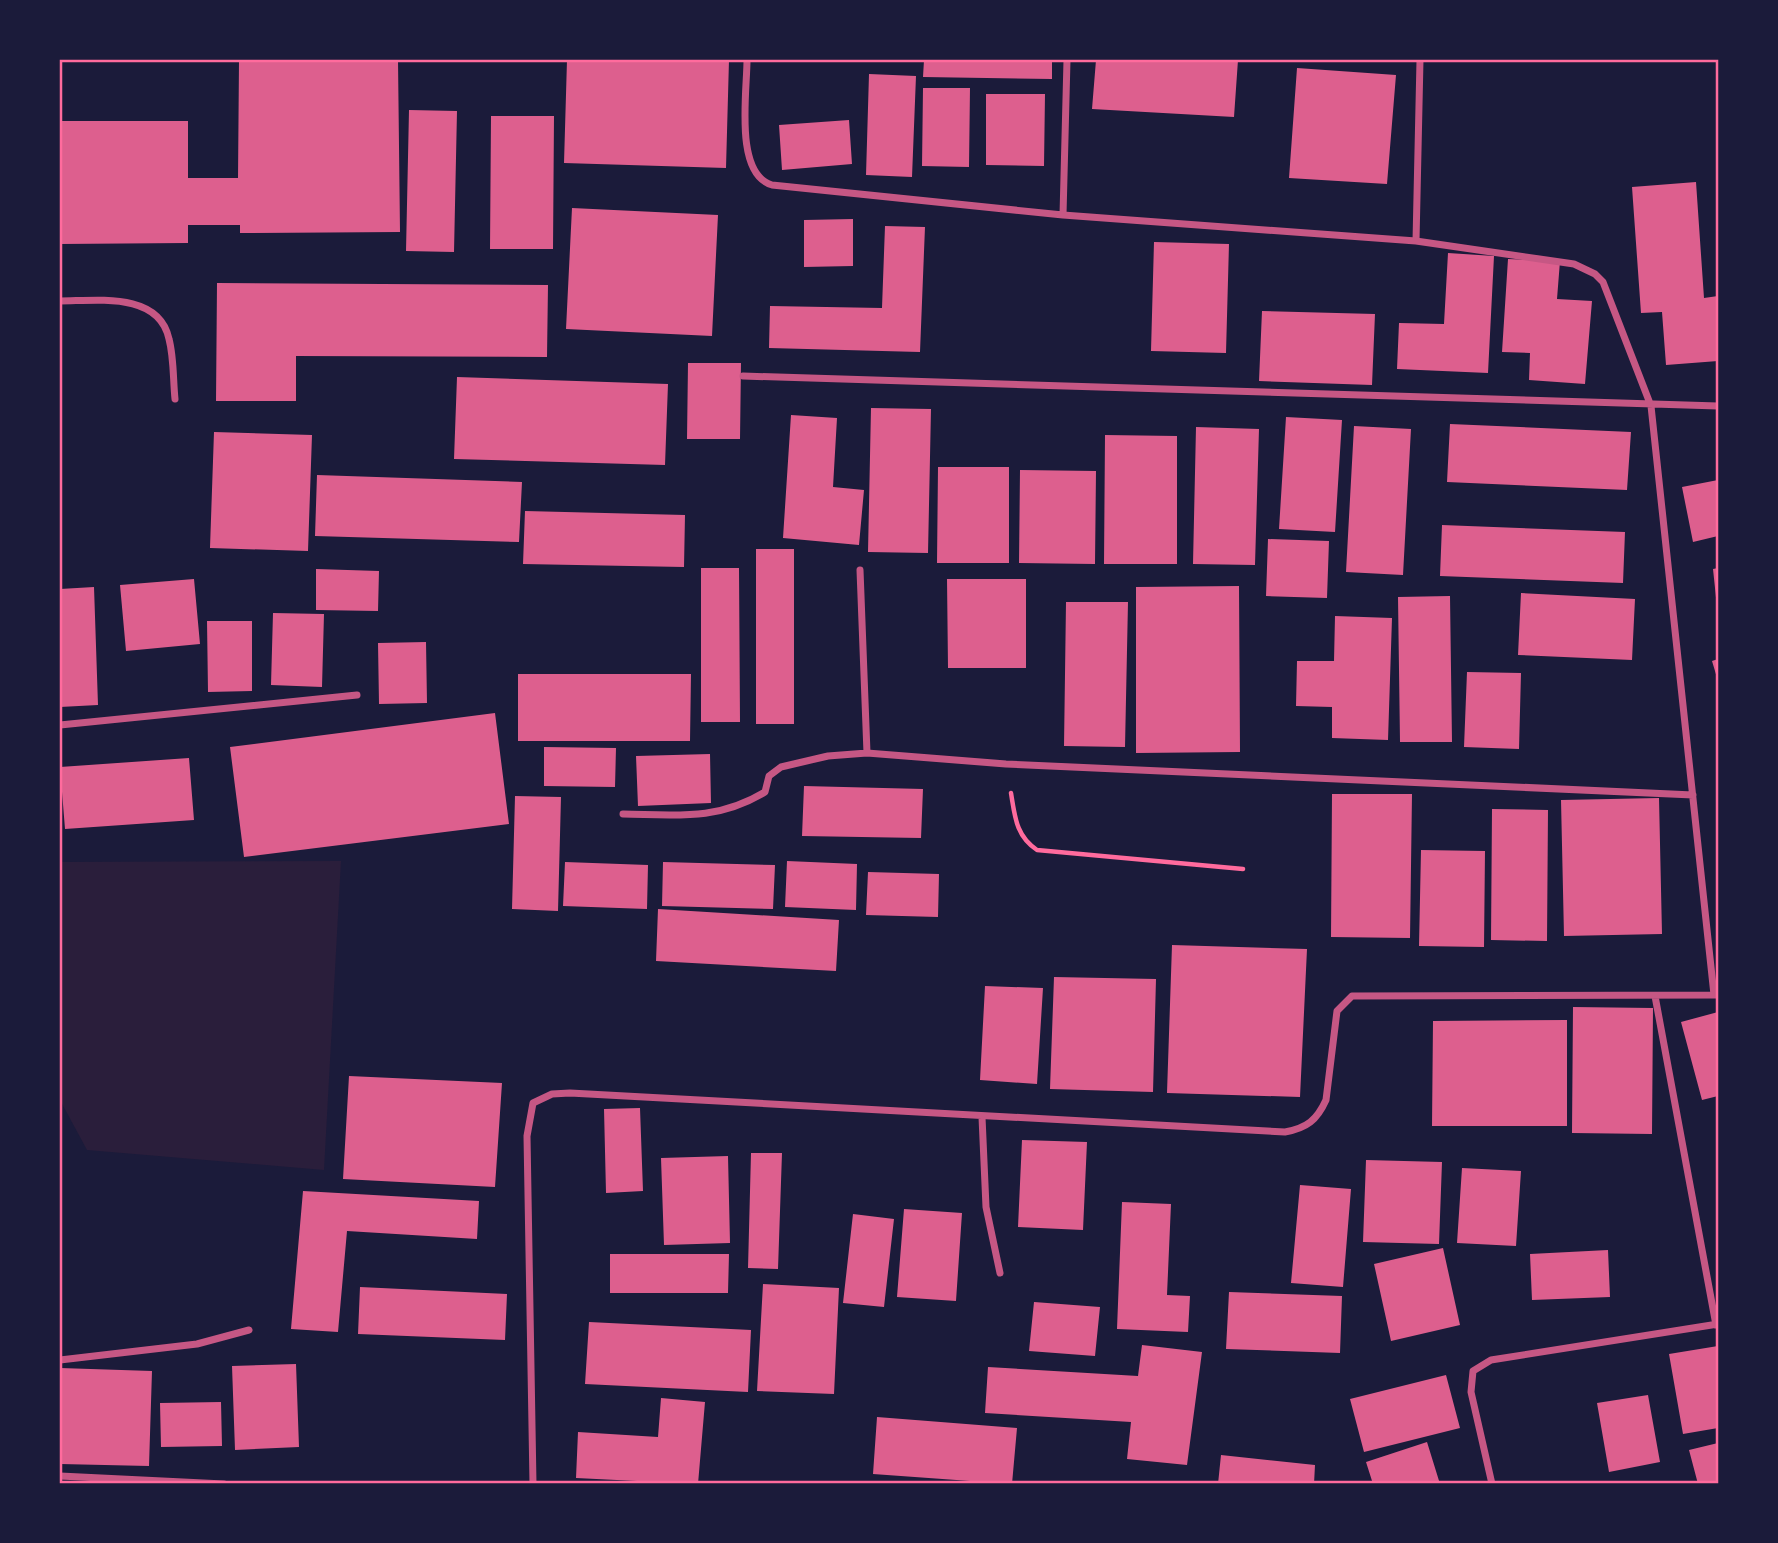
<svg xmlns="http://www.w3.org/2000/svg" width="1778" height="1543" font-family="Lora,serif">
<style>
.green{fill:#2a1e3b}
.building{fill:#dd5f8e}
.lines{fill:none;stroke-linecap:round;stroke-linejoin:round}
.path{stroke:#ff6b9d;stroke-width:4.5}
.minor{stroke:#c65784;stroke-width:7}
.neatline{fill:none;stroke:#ff6b9d;stroke-width:2.5}
</style>
<rect width="100%" height="100%" fill="#1b1b3a"/>
<!-- green -->
<path class="green" d="M 341,861 L 324,1170 L 87,1150 L 60,1100 L 60,862 Z"/>
<!-- building -->
<path class="building" d="M 239,60 L 398,60 L 400,232 L 240,233 L 240,225 L 188,225 L 188,243 L 60,244 L 60,121 L 188,121 L 188,178 L 238,178 Z
M 567,60 L 729,60 L 726,168 L 564,163 Z
M 924,60 L 1052,60 L 1052,79 L 923,77 Z
M 1096,60 L 1238,60 L 1234,117 L 1092,109 Z
M 1297,68 L 1396,75 L 1387,184 L 1289,178 Z
M 869,74 L 916,76 L 912,177 L 866,175 Z
M 923,88 L 970,88 L 969,167 L 922,166 Z
M 986,94 L 1045,94 L 1044,166 L 986,165 Z
M 409,110 L 457,111 L 454,252 L 406,251 Z
M 491,116 L 554,116 L 553,249 L 490,249 Z
M 849,120 L 852,164 L 782,170 L 779,125 Z
M 1696,182 L 1704,298 L 1718,296 L 1718,361 L 1666,365 L 1662,312 L 1641,313 L 1632,187 Z
M 572,208 L 718,215 L 712,336 L 566,329 Z
M 853,219 L 853,266 L 804,267 L 804,220 Z
M 885,226 L 925,227 L 920,352 L 769,348 L 770,306 L 882,308 Z
M 1154,242 L 1229,244 L 1226,353 L 1151,351 Z
M 1448,253 L 1494,256 L 1488,373 L 1397,369 L 1399,323 L 1444,324 Z
M 1508,259 L 1560,261 L 1557,299 L 1592,301 L 1585,384 L 1529,380 L 1530,353 L 1502,352 Z
M 217,283 L 548,285 L 547,357 L 296,356 L 296,401 L 216,401 Z
M 1262,311 L 1375,314 L 1372,385 L 1259,381 Z
M 688,363 L 741,363 L 740,439 L 687,439 Z
M 457,377 L 668,384 L 665,465 L 454,459 Z
M 871,408 L 931,409 L 928,553 L 868,552 Z
M 791,415 L 837,418 L 833,487 L 864,490 L 859,545 L 783,538 Z
M 1286,417 L 1342,420 L 1335,532 L 1279,529 Z
M 1450,424 L 1631,432 L 1627,490 L 1447,482 Z
M 1354,426 L 1411,429 L 1403,575 L 1346,572 Z
M 1196,427 L 1259,429 L 1255,565 L 1193,564 Z
M 214,432 L 312,435 L 308,551 L 210,548 Z
M 1105,435 L 1177,436 L 1177,564 L 1104,564 Z
M 938,467 L 1009,467 L 1009,563 L 937,563 Z
M 1020,470 L 1096,471 L 1095,564 L 1019,563 Z
M 317,475 L 522,482 L 519,542 L 315,536 Z
M 1718,480 L 1718,536 L 1693,542 L 1682,487 Z
M 525,511 L 685,515 L 684,567 L 523,564 Z
M 1442,525 L 1625,532 L 1623,583 L 1440,576 Z
M 1268,539 L 1329,541 L 1327,598 L 1266,596 Z
M 756,549 L 794,549 L 794,724 L 756,724 Z
M 701,568 L 739,568 L 740,722 L 701,722 Z
M 1718,568 L 1718,607 L 1717,607 L 1713,569 Z
M 316,569 L 379,571 L 378,611 L 316,610 Z
M 194,579 L 200,644 L 126,651 L 120,585 Z
M 947,579 L 1026,579 L 1026,668 L 948,668 Z
M 1239,586 L 1240,752 L 1136,753 L 1136,587 Z
M 94,587 L 98,705 L 60,707 L 60,589 Z
M 1521,593 L 1635,599 L 1632,660 L 1518,655 Z
M 1450,596 L 1452,742 L 1400,742 L 1398,597 Z
M 1066,602 L 1128,602 L 1125,747 L 1064,746 Z
M 273,613 L 324,614 L 322,687 L 271,685 Z
M 1335,616 L 1392,618 L 1388,740 L 1332,738 L 1332,707 L 1296,706 L 1297,661 L 1334,661 Z
M 207,621 L 252,621 L 252,691 L 208,692 Z
M 426,642 L 427,703 L 379,704 L 378,643 Z
M 1718,659 L 1718,681 L 1712,661 Z
M 1467,672 L 1521,673 L 1519,749 L 1464,747 Z
M 518,674 L 691,674 L 690,741 L 518,741 Z
M 495,713 L 509,824 L 244,857 L 230,747 Z
M 544,747 L 616,748 L 615,787 L 544,786 Z
M 710,754 L 711,803 L 638,806 L 636,756 Z
M 189,758 L 194,820 L 65,829 L 60,767 Z
M 804,786 L 923,789 L 921,838 L 802,836 Z
M 1332,794 L 1412,794 L 1410,938 L 1331,937 Z
M 515,796 L 561,797 L 558,911 L 512,909 Z
M 1659,798 L 1662,934 L 1564,936 L 1561,800 Z
M 1492,809 L 1548,810 L 1547,941 L 1491,940 Z
M 1421,850 L 1485,851 L 1484,947 L 1419,946 Z
M 787,861 L 857,864 L 856,910 L 785,907 Z
M 565,862 L 648,865 L 647,909 L 563,906 Z
M 663,862 L 775,865 L 773,909 L 662,906 Z
M 868,872 L 939,874 L 938,917 L 866,915 Z
M 658,909 L 839,920 L 836,971 L 656,961 Z
M 1172,945 L 1307,949 L 1300,1097 L 1167,1093 Z
M 1054,977 L 1156,979 L 1153,1092 L 1050,1089 Z
M 985,986 L 1043,988 L 1037,1084 L 980,1080 Z
M 1573,1007 L 1653,1008 L 1652,1134 L 1572,1133 Z
M 1718,1012 L 1718,1096 L 1702,1100 L 1681,1022 Z
M 1567,1020 L 1567,1126 L 1432,1126 L 1433,1021 Z
M 349,1076 L 502,1083 L 495,1187 L 343,1179 Z
M 640,1108 L 643,1191 L 606,1193 L 604,1109 Z
M 1022,1140 L 1087,1142 L 1083,1230 L 1018,1227 Z
M 751,1153 L 782,1153 L 778,1269 L 748,1268 Z
M 728,1156 L 730,1243 L 664,1245 L 661,1158 Z
M 1366,1160 L 1442,1162 L 1439,1244 L 1363,1242 Z
M 1462,1168 L 1521,1171 L 1516,1246 L 1457,1243 Z
M 1300,1185 L 1351,1189 L 1343,1287 L 1291,1283 Z
M 303,1191 L 479,1201 L 477,1239 L 347,1231 L 338,1332 L 291,1329 Z
M 1122,1202 L 1171,1204 L 1167,1295 L 1190,1296 L 1188,1332 L 1117,1329 Z
M 904,1209 L 962,1213 L 956,1301 L 897,1297 Z
M 853,1214 L 894,1219 L 884,1307 L 843,1303 Z
M 1443,1248 L 1460,1325 L 1391,1341 L 1374,1264 Z
M 1608,1250 L 1610,1297 L 1532,1300 L 1530,1254 Z
M 610,1254 L 729,1254 L 728,1293 L 610,1293 Z
M 763,1284 L 839,1288 L 834,1394 L 757,1391 Z
M 360,1287 L 507,1294 L 505,1340 L 358,1334 Z
M 1229,1292 L 1342,1296 L 1340,1353 L 1226,1349 Z
M 1034,1302 L 1100,1307 L 1095,1356 L 1029,1351 Z
M 589,1322 L 751,1330 L 748,1392 L 585,1384 Z
M 1142,1345 L 1202,1352 L 1187,1465 L 1127,1459 L 1131,1422 L 985,1413 L 988,1367 L 1138,1376 Z
M 1718,1346 L 1718,1428 L 1683,1434 L 1669,1354 Z
M 296,1364 L 299,1447 L 235,1450 L 232,1366 Z
M 60,1368 L 152,1371 L 149,1466 L 60,1464 Z
M 1446,1375 L 1460,1428 L 1364,1452 L 1350,1399 Z
M 1648,1395 L 1660,1462 L 1609,1472 L 1597,1403 Z
M 661,1398 L 705,1402 L 698,1484 L 576,1478 L 578,1432 L 658,1437 Z
M 221,1402 L 222,1446 L 161,1447 L 160,1403 Z
M 877,1417 L 1017,1428 L 1012,1484 L 873,1474 Z
M 1427,1442 L 1440,1484 L 1373,1484 L 1366,1462 Z
M 1718,1443 L 1718,1484 L 1698,1484 L 1689,1450 Z
M 1221,1455 L 1315,1465 L 1314,1484 L 1218,1484 Z"/>
<g class="lines">
<!-- path -->
<path class="path" d="M 1011,793 C 1015,817 1016,836 1037,850 L 1243,869"/>
<!-- minor -->
<path class="minor" d="M 747,60 C 747,92 734,174 772,185 L 1063,215 L 1416,241 L 1574,264 L 1595,274 L 1603,282 L 1651,406 L 1714,995
M 1063,215 L 1067,60
M 1416,241 L 1420,60
M 60,301 C 95,301 159,291 169,339 C 174,358 173,380 175,399
M 743,376 L 1718,406
M 860,570 L 867,753
M 60,725 L 357,695
M 623,814 C 677,815 717,821 765,792 L 769,776 L 781,767 L 828,756 L 867,753 L 1006,764 L 1693,795
M 1655,996 L 1716,1325
M 982,1117 L 986,1207 L 1000,1273
M 60,1360 L 197,1344 L 249,1330
M 60,1476 L 224,1484
M 533,1484 L 527,1136 L 533,1103 L 552,1094 L 570,1093 L 1285,1132 C 1307,1128 1317,1120 1326,1100 L 1337,1011 L 1352,996 L 1717,995
M 1492,1484 L 1471,1392 L 1473,1371 L 1491,1360 L 1718,1324"/>
</g>
<!-- border -->
<rect width="1778" height="1543" fill="none" stroke="#1b1b3a" stroke-width="122"/>
<rect x="61" y="61" width="1656" height="1421" class="neatline"/>
</svg>
